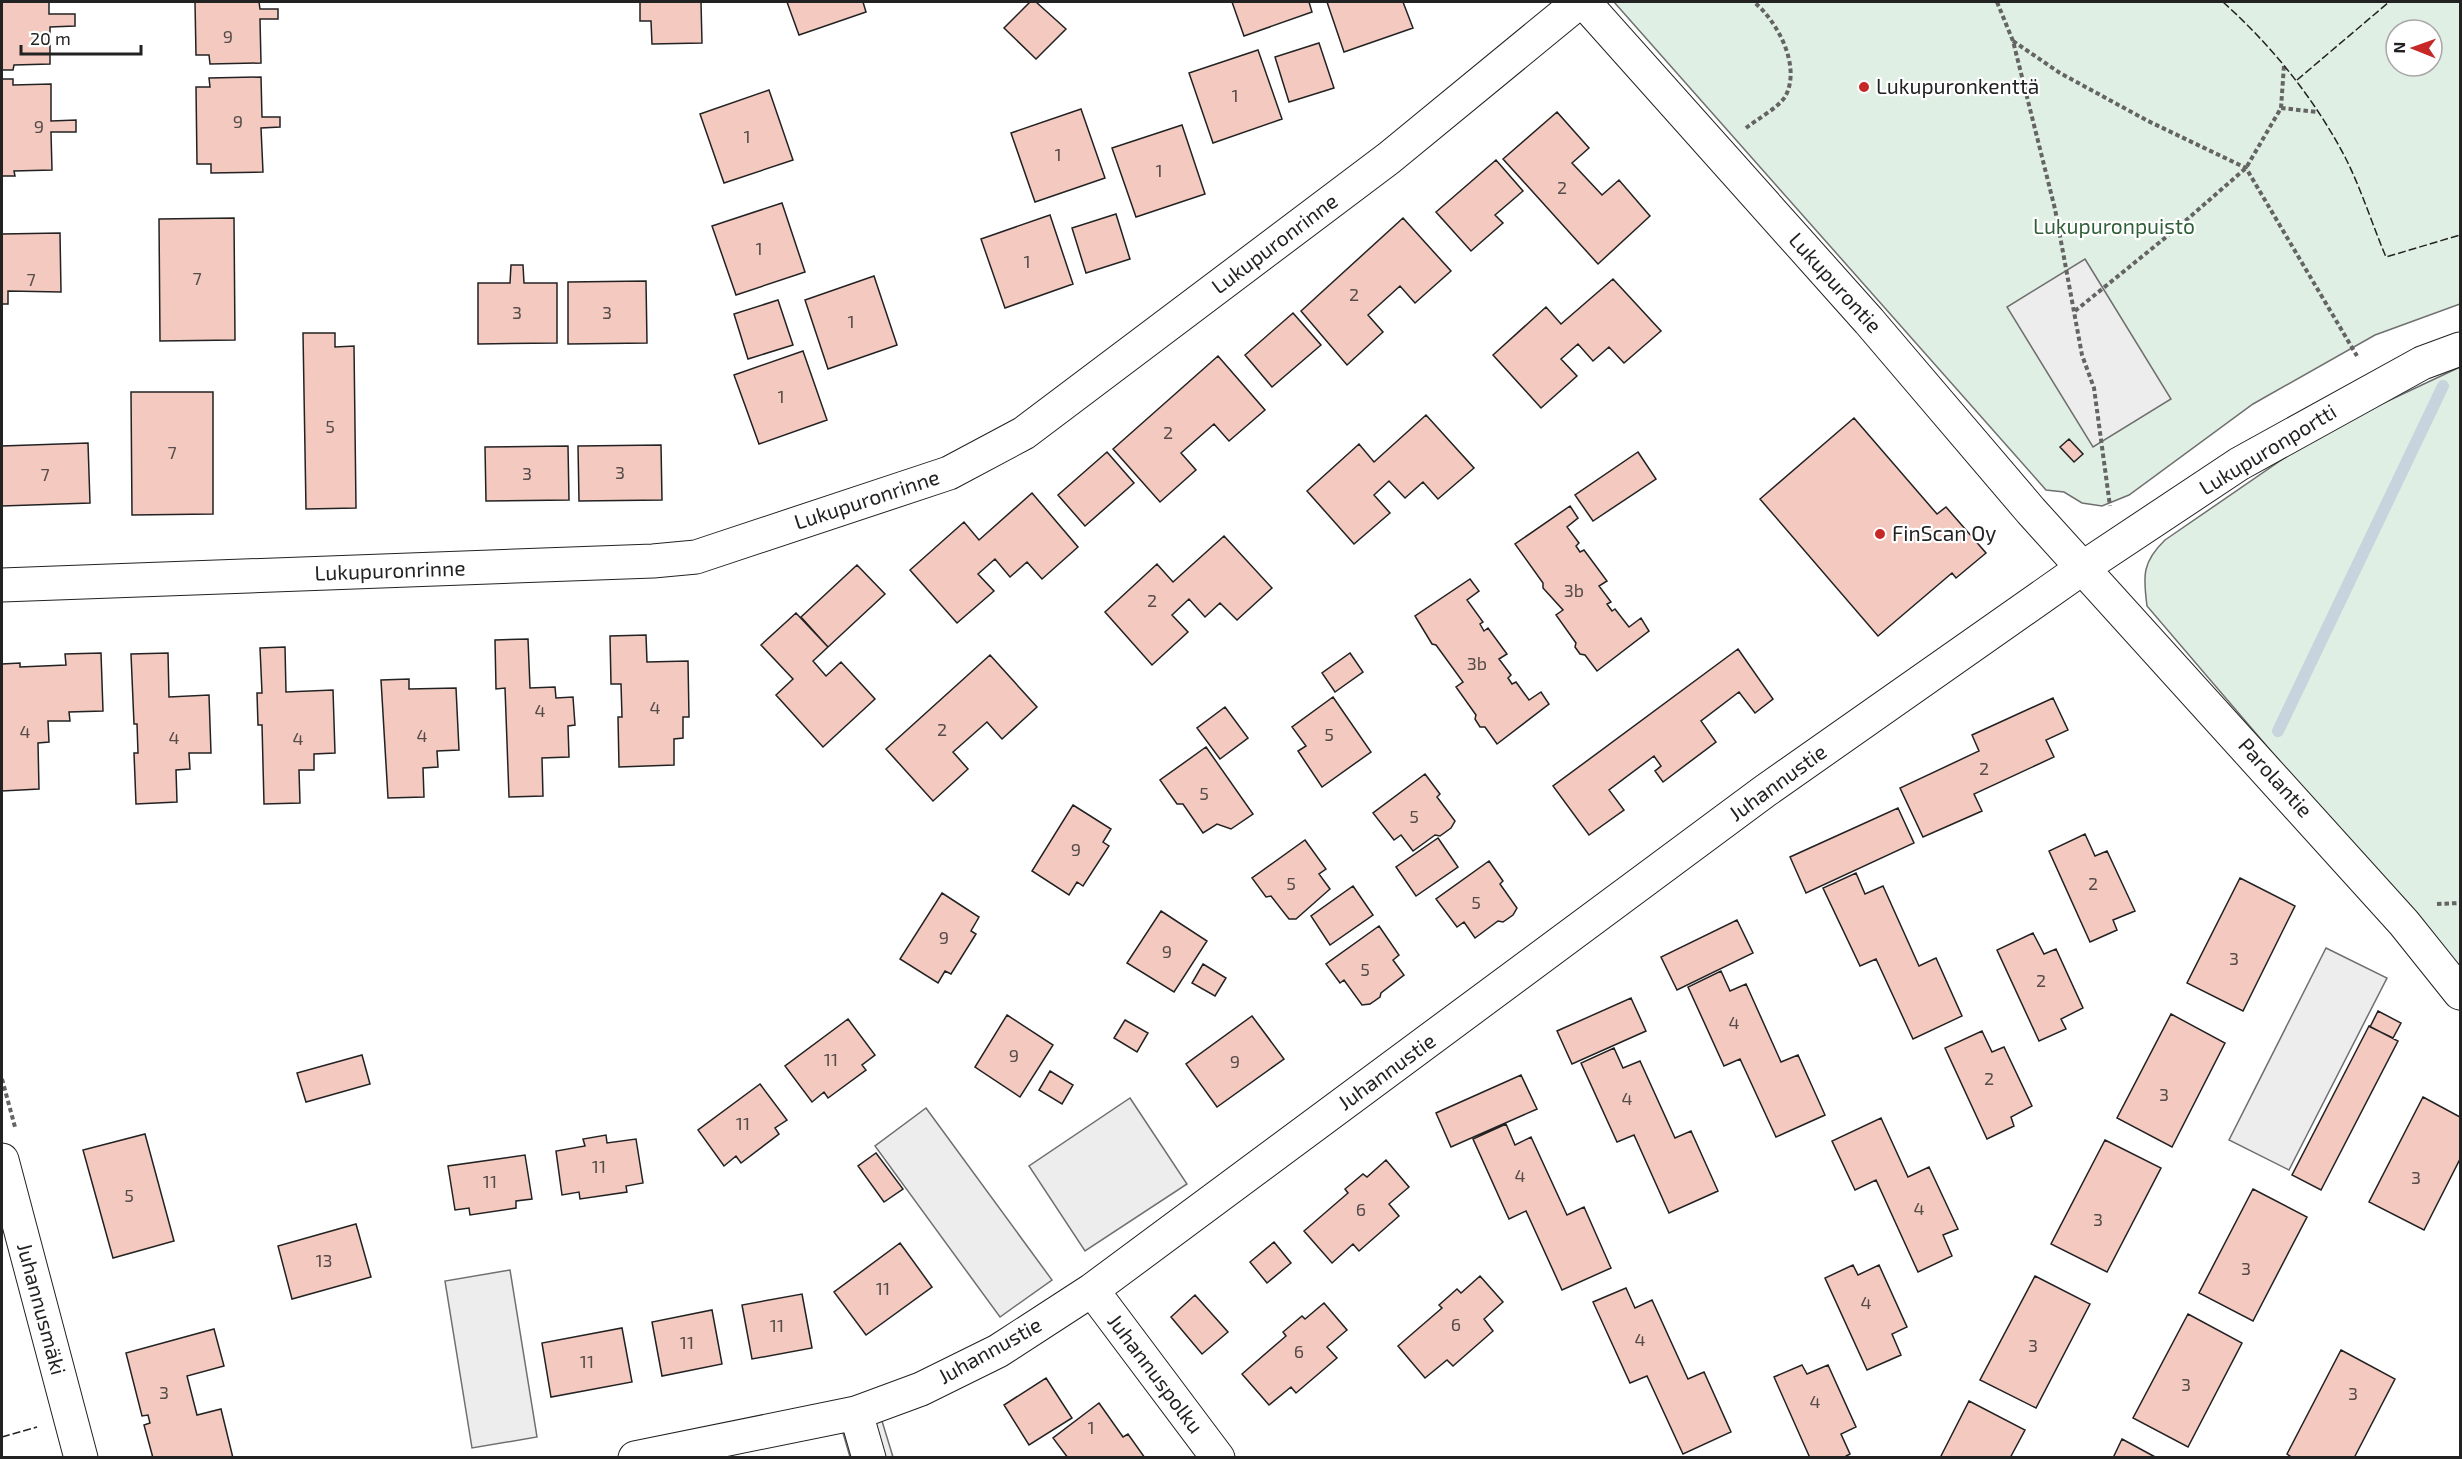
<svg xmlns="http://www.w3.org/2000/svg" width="2462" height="1459" font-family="'Exo 2',sans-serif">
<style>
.green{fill:#e0efe3;stroke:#6f6f6f;stroke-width:1.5;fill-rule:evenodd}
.parking{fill:#ededed;stroke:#6f6f6f;stroke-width:1.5}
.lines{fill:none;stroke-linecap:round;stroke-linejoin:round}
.stream{stroke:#c7d3dd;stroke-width:12}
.building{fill:#f3c9c0;stroke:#222;stroke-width:1.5}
.minor-casing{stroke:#222;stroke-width:35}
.path{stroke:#646464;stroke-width:4;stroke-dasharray:4.5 3;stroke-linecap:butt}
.minor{stroke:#fff;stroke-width:33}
.fence{stroke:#222;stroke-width:1.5;stroke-dasharray:8 3;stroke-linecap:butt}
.poi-dot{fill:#c62828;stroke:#fff;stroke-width:2}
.labels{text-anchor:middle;stroke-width:4.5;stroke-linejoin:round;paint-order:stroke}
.number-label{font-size:18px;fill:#564c4a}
.poi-label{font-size:21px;fill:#222;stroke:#fff;text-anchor:start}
.park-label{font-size:21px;fill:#2f5e38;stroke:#fff}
.street-label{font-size:21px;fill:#222;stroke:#fff}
</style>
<rect width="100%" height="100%" fill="#fff"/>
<!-- green -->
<path class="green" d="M 1614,2 L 2460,2 L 2460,304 L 2375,335 L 2253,404 L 2129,495 L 2102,506 L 2082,503 L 2064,492 L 2046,490 ZM 2396,30 L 2432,30 L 2432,66 L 2396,66 Z
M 2460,367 L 2460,972 L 2147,606 C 2143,576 2142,562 2165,540 L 2322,432 Z"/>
<!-- parking -->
<path class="parking" d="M 2085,259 L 2171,399 L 2093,447 L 2007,307 Z
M 2326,948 L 2387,978 L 2289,1170 L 2229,1140 Z
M 1130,1098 L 1187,1184 L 1085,1251 L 1029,1166 Z
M 926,1108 L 1052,1280 L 1000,1317 L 875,1146 Z
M 510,1270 L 537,1437 L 472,1448 L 445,1281 Z
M 882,1421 L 893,1457 L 850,1457 L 843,1433 Z"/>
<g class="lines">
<!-- stream -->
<path class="stream" d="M 2278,731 L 2443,386"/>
</g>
<!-- building -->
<path class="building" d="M 2,2 L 49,2 L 49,14 L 75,14 L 75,26 L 50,27 L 50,64 L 14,65 L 13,70 L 2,70 Z
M 195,2 L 259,2 L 260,9 L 278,9 L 278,19 L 260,19 L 261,63 L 210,64 L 209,55 L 196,55 Z
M 640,2 L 701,2 L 702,43 L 652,44 L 651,21 L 640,21 Z
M 787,2 L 863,2 L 866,12 L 799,35 Z
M 1030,2 L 1036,2 L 1066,29 L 1036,59 L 1004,28 Z
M 1232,2 L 1309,2 L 1312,12 L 1244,36 Z
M 1327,2 L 1403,2 L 1413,28 L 1344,52 Z
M 1319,43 L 1334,88 L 1289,102 L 1275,57 Z
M 1258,50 L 1282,119 L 1213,143 L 1189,73 Z
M 261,77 L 262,117 L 280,117 L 280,127 L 261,128 L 263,172 L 211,173 L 211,164 L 197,164 L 196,87 L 210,87 L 209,78 Z
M 2,79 L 13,79 L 13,85 L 51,84 L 51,121 L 76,120 L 76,132 L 51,132 L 52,170 L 14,171 L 15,176 L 2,176 Z
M 769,90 L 793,160 L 724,183 L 700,114 Z
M 1081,109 L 1105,178 L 1035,202 L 1011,133 Z
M 1557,112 L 1589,148 L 1572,163 L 1602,195 L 1619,180 L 1650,216 L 1598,264 L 1503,159 Z
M 1182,125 L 1205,194 L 1136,217 L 1112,148 Z
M 1496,160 L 1523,191 L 1495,215 L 1503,223 L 1471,251 L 1436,212 Z
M 782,203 L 805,272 L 736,295 L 712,226 Z
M 1116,214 L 1130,259 L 1086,273 L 1072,228 Z
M 1050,215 L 1073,284 L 1005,308 L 981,239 Z
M 234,218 L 235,340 L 160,341 L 159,219 Z
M 1403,218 L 1451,271 L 1415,303 L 1400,286 L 1368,315 L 1383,332 L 1347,365 L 1301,311 Z
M 60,233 L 61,292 L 8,291 L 8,304 L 2,304 L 2,234 Z
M 511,265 L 523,265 L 524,283 L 557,283 L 557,343 L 478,344 L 478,283 L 510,283 Z
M 874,276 L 897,345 L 828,369 L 805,300 Z
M 1613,279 L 1661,331 L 1624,363 L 1609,347 L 1593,361 L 1578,344 L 1561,359 L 1577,376 L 1541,408 L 1493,355 L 1546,307 L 1561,324 Z
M 646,281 L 647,343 L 568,344 L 568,282 Z
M 778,300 L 793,345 L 748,359 L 734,314 Z
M 1293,313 L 1321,345 L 1272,387 L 1245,355 Z
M 303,333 L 335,333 L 335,347 L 354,346 L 356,508 L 306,509 Z
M 803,351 L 827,420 L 759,444 L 734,375 Z
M 1218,356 L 1265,410 L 1229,441 L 1214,424 L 1181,453 L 1196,470 L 1160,502 L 1113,449 Z
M 131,392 L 213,392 L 213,514 L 132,515 Z
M 1426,415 L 1474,468 L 1438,499 L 1423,482 L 1405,498 L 1389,481 L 1374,495 L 1390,513 L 1354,544 L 1307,491 L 1359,444 L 1374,462 Z
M 1854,418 L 1937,514 L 1946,507 L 1986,553 L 1956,578 L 1952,573 L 1878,636 L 1760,499 Z
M 2069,439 L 2083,454 L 2074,462 L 2060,447 Z
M 88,443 L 90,503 L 2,506 L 2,446 Z
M 661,445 L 662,500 L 579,501 L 578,446 Z
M 568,446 L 569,500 L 486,501 L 485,447 Z
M 1107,452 L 1134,483 L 1085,526 L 1058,495 Z
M 1638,452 L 1656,479 L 1593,521 L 1575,495 Z
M 1032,493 L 1078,547 L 1042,579 L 1027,562 L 1010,577 L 995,559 L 978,574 L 994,591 L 957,623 L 910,570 L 964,522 L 979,540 Z
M 1570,506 L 1578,518 L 1567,527 L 1579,543 L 1576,546 L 1580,552 L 1584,550 L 1607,581 L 1599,586 L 1611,602 L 1607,604 L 1612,611 L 1615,609 L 1629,627 L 1641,618 L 1649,631 L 1597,671 L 1585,655 L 1580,654 L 1575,647 L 1576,643 L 1556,615 L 1563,610 L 1543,588 L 1543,583 L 1515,544 Z
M 1224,536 L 1272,588 L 1237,620 L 1220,603 L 1205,617 L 1189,599 L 1172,615 L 1188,632 L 1152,665 L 1105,612 L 1157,564 L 1173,582 Z
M 857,565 L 885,594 L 828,647 L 801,617 Z
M 1470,579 L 1479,591 L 1467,600 L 1483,622 L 1480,624 L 1484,631 L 1488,628 L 1507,654 L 1499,659 L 1511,675 L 1508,678 L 1512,684 L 1516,682 L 1529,700 L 1541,692 L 1549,704 L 1497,744 L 1485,727 L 1480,727 L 1475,719 L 1476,715 L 1456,687 L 1463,682 L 1436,645 L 1432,644 L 1415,616 Z
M 796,613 L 828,647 L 813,661 L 826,676 L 841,662 L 875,699 L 823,747 L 776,695 L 793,679 L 761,645 Z
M 646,635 L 647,662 L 688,661 L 689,717 L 683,717 L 683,738 L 674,739 L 674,765 L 619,767 L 618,717 L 622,717 L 621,684 L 611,684 L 610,636 Z
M 528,639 L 530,688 L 555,687 L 556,698 L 573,697 L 575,725 L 568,726 L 569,757 L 542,758 L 543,796 L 509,797 L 505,688 L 496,689 L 495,640 Z
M 285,647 L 286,692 L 333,690 L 335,753 L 314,754 L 314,770 L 299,770 L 300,803 L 264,804 L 262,725 L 258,725 L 257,693 L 262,693 L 260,648 Z
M 1738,649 L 1773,699 L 1755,713 L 1739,692 L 1701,721 L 1716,742 L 1663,782 L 1655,771 L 1661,766 L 1654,756 L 1609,790 L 1624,810 L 1589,835 L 1553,786 Z
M 101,653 L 103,711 L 69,712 L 70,721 L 48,721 L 49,742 L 38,743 L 39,789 L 2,791 L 2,664 L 20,663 L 20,667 L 66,665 L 65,654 Z
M 168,653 L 169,697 L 209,695 L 211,753 L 189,753 L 190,769 L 176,770 L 177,802 L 136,804 L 134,753 L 138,753 L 137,724 L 134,724 L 131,654 Z
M 1350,653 L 1363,672 L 1335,692 L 1322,673 Z
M 990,655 L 1037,707 L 1002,739 L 987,722 L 953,752 L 968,769 L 933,801 L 886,749 Z
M 409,679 L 409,689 L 456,688 L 459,750 L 437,751 L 438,767 L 423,768 L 424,797 L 388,798 L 381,680 Z
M 1333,697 L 1371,752 L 1322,787 L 1298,751 L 1306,746 L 1292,727 Z
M 2053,698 L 2068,730 L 2046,740 L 2054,757 L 1974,794 L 1982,811 L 1923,837 L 1900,788 L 1979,751 L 1972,735 Z
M 1225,707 L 1248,738 L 1220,759 L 1197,728 Z
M 1206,747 L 1253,814 L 1231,829 L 1217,824 L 1203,833 L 1183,804 L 1177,804 L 1160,780 Z
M 1425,774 L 1440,794 L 1437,797 L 1455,821 L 1451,828 L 1440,836 L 1435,835 L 1413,851 L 1401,835 L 1394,840 L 1373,813 Z
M 1073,805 L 1111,829 L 1103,842 L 1109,846 L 1083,886 L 1077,882 L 1069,895 L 1032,871 Z
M 1898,808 L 1914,843 L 1806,893 L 1790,857 Z
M 2085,834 L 2095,856 L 2107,851 L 2135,911 L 2113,920 L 2117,930 L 2090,942 L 2049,851 Z
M 1438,838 L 1458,867 L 1416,896 L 1396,867 Z
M 1305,840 L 1326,869 L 1319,874 L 1330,889 L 1296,919 L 1289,919 L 1271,896 L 1266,897 L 1252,878 Z
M 1489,861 L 1503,881 L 1500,884 L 1517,908 L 1513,915 L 1503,922 L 1498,921 L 1475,938 L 1464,922 L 1457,927 L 1436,899 Z
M 1856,873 L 1865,894 L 1883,886 L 1919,966 L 1936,958 L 1962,1016 L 1913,1039 L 1876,959 L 1860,966 L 1823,888 Z
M 2240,878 L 2295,906 L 2243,1011 L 2187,983 Z
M 1353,886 L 1373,915 L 1330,945 L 1311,916 Z
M 942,893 L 979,917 L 971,931 L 976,934 L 951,974 L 945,971 L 938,983 L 900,959 Z
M 1161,911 L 1207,941 L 1174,992 L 1127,963 Z
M 1737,920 L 1753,953 L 1677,990 L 1661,957 Z
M 1379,926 L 1399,955 L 1393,960 L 1404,975 L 1381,993 L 1380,997 L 1370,1004 L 1362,1005 L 1344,980 L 1340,983 L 1326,964 Z
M 2033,933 L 2044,954 L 2056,949 L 2083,1008 L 2061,1019 L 2066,1029 L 2039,1041 L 1997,950 Z
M 1203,964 L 1226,978 L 1215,996 L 1192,983 Z
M 1721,971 L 1730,991 L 1746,984 L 1781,1062 L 1798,1055 L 1825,1115 L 1776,1137 L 1740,1059 L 1724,1066 L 1688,987 Z
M 1631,998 L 1646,1031 L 1572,1064 L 1557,1031 Z
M 2378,1011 L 2401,1023 L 2393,1038 L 2370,1027 Z
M 2171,1014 L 2225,1043 L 2172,1147 L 2117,1118 Z
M 1007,1015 L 1053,1045 L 1020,1097 L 975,1067 Z
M 1252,1016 L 1284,1059 L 1217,1107 L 1186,1064 Z
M 848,1019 L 875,1055 L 862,1065 L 866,1070 L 828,1098 L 824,1092 L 812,1102 L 785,1066 Z
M 1125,1020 L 1148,1033 L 1137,1052 L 1114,1038 Z
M 2369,1026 L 2398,1041 L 2321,1190 L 2292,1175 Z
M 1982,1031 L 1992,1052 L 2004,1047 L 2032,1106 L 2011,1117 L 2014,1126 L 1987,1139 L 1945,1048 Z
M 1614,1048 L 1623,1068 L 1640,1061 L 1675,1138 L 1691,1131 L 1718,1191 L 1669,1213 L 1634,1135 L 1617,1142 L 1581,1063 Z
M 362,1055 L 370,1084 L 306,1102 L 297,1073 Z
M 1050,1071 L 1073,1085 L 1062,1104 L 1039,1090 Z
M 1521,1075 L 1537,1109 L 1451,1147 L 1436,1113 Z
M 760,1084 L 787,1120 L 775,1128 L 779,1134 L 741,1163 L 736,1156 L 724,1166 L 698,1130 Z
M 2423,1097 L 2460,1117 L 2460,1159 L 2424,1230 L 2369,1202 Z
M 1881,1118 L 1908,1177 L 1929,1167 L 1958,1229 L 1943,1235 L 1952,1256 L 1918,1272 L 1876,1180 L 1855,1190 L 1832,1141 Z
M 1506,1124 L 1515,1145 L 1531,1137 L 1567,1215 L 1584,1207 L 1611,1268 L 1562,1290 L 1526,1211 L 1509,1219 L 1473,1139 Z
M 145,1134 L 174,1241 L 113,1258 L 83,1150 Z
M 606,1135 L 607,1143 L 636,1139 L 643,1183 L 626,1186 L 627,1192 L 580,1199 L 579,1192 L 562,1195 L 556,1151 L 585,1146 L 583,1139 Z
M 2105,1140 L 2161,1168 L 2107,1272 L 2051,1244 Z
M 876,1153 L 903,1189 L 884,1202 L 858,1166 Z
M 525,1155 L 532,1199 L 516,1201 L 516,1208 L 470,1215 L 469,1208 L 455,1210 L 448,1166 Z
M 1386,1160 L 1409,1187 L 1389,1204 L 1399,1216 L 1359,1251 L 1353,1244 L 1332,1263 L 1304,1231 L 1348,1193 L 1345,1189 L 1363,1174 L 1367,1177 Z
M 2253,1189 L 2307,1217 L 2253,1321 L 2199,1293 Z
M 356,1224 L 371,1277 L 292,1299 L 278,1246 Z
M 1274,1242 L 1291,1263 L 1267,1283 L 1250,1262 Z
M 900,1243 L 932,1287 L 866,1335 L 834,1292 Z
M 1853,1265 L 1858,1275 L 1879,1265 L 1907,1327 L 1892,1334 L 1901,1355 L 1867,1370 L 1825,1278 Z
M 1480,1276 L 1503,1302 L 1484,1319 L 1493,1331 L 1453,1366 L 1447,1360 L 1425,1378 L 1398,1346 L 1442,1308 L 1439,1305 L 1457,1289 L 1461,1293 Z
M 2035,1276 L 2090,1304 L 2036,1408 L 1980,1380 Z
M 1626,1288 L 1635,1308 L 1652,1300 L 1688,1379 L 1704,1372 L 1731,1432 L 1683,1454 L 1647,1376 L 1630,1383 L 1593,1302 Z
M 802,1294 L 812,1348 L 752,1359 L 742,1305 Z
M 1195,1295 L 1228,1332 L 1202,1354 L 1171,1317 Z
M 1324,1303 L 1347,1330 L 1327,1347 L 1337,1358 L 1296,1393 L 1291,1387 L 1269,1405 L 1242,1374 L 1286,1336 L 1283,1332 L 1302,1316 L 1305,1319 Z
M 712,1310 L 722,1364 L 662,1376 L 652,1322 Z
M 2188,1314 L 2242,1343 L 2188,1447 L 2133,1418 Z
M 622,1328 L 632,1382 L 551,1397 L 542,1343 Z
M 214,1329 L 224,1366 L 187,1376 L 197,1415 L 221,1409 L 233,1458 L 153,1458 L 144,1425 L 150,1423 L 148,1415 L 142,1416 L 126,1353 Z
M 2341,1350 L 2395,1379 L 2354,1458 L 2293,1458 L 2287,1454 Z
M 1802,1365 L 1807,1374 L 1828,1365 L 1856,1427 L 1841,1434 L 1850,1454 L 1843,1458 L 1810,1458 L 1774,1377 Z
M 1046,1378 L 1072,1418 L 1029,1445 L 1004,1405 Z
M 1969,1401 L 2025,1430 L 2010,1458 L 1940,1458 Z
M 1099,1403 L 1123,1437 L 1128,1434 L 1145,1458 L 1068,1458 L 1053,1438 Z
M 2122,1439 L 2157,1458 L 2113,1458 Z"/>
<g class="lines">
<defs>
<path id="minor" d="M 1584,2 L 1869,321 L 2031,511 L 2404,923 L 2460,993
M 2,585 L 653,561 L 696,557 L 949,473 L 1024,433 L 1389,158 L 1579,2
M 2,1160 L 81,1458
M 1092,1290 L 1218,1458
M 856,1413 L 869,1458
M 635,1458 L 856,1413 L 921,1389 L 998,1351 L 1092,1290 L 1765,791 L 2084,567 L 2239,464 L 2422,363 L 2460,349"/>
</defs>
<!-- minor casing -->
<use href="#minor" class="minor-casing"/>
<!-- path -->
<path class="path" d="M 1997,2 L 2013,41 L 2055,209 L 2082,355 L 2094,388 L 2110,506
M 2013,41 L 2060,73 L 2148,121 L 2246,168 L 2357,356
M 2281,108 L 2284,65
M 1746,128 C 1757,119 1780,107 1786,95 C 1801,65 1777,21 1754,2
M 2075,311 L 2176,229 L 2246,168 L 2281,108 L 2317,112
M 2437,904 L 2460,903
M 2,1079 L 15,1127"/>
<!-- minor -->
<use href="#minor" class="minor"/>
<!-- fence -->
<path class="fence" d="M 2223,2 C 2272,46 2313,97 2344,155 C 2361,188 2372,224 2386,257 L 2460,235
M 2297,80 L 2389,2
M 2,1437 L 37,1427"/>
</g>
<!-- markers -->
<g class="poi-dot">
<circle cx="1864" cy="87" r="6"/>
<circle cx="1880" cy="534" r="6"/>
</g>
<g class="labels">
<!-- number labels -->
<g class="number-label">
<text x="228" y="43">9</text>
<text x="1235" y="102">1</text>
<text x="238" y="128">9</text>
<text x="39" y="133">9</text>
<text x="747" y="143">1</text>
<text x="1058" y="161">1</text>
<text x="1159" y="177">1</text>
<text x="1562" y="194">2</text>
<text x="759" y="255">1</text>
<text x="1027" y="268">1</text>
<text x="197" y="285">7</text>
<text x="31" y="286">7</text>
<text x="1354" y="301">2</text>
<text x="517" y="319">3</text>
<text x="607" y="319">3</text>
<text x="851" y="328">1</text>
<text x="781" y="403">1</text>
<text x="330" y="433">5</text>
<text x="1168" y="439">2</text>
<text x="172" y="459">7</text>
<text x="620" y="479">3</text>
<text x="527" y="480">3</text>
<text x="45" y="481">7</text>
<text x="1574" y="597">3b</text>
<text x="1152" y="607">2</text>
<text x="1477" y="670">3b</text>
<text x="655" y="714">4</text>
<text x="540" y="717">4</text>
<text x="942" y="736">2</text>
<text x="25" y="738">4</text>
<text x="1329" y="741">5</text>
<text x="422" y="742">4</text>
<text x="174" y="744">4</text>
<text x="298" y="745">4</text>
<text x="1984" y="775">2</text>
<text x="1204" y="800">5</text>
<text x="1414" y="823">5</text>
<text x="1076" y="856">9</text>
<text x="1291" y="890">5</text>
<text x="2093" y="890">2</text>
<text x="1476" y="909">5</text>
<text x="944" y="944">9</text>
<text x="1167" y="958">9</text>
<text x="2234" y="965">3</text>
<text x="1365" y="976">5</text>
<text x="2041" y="987">2</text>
<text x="1734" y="1029">4</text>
<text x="1014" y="1062">9</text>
<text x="831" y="1066">11</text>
<text x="1235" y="1068">9</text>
<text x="1989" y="1085">2</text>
<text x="2164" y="1101">3</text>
<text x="1627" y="1105">4</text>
<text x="743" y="1130">11</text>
<text x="599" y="1173">11</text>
<text x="1520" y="1182">4</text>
<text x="2416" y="1184">3</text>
<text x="490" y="1188">11</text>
<text x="129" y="1202">5</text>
<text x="1919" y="1215">4</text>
<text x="1361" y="1216">6</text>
<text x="2098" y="1226">3</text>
<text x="324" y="1267">13</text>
<text x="2246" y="1275">3</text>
<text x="883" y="1295">11</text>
<text x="1866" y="1309">4</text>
<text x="1456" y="1331">6</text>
<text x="777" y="1332">11</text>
<text x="1640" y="1346">4</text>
<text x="687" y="1349">11</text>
<text x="2033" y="1352">3</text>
<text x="1299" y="1358">6</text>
<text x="587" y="1368">11</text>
<text x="2186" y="1391">3</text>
<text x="164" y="1399">3</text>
<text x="2353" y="1400">3</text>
<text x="1815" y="1408">4</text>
<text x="1091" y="1434">1</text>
</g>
<!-- poi labels -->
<g class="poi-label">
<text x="1876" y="94">Lukupuronkenttä</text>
<text x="1892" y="541">FinScan Oy</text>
</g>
<!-- park labels -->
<g class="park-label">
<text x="2114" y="234">Lukupuronpuisto</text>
</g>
<!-- street labels -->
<g class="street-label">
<text transform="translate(1275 244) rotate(-37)" y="7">Lukupuronrinne</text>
<text transform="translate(1835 283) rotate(48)" y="7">Lukupurontie</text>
<text transform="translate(2268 450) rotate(-31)" y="7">Lukupuronportti</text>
<text transform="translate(867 500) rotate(-18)" y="7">Lukupuronrinne</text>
<text transform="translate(390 571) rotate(-2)" y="7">Lukupuronrinne</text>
<text transform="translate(2275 778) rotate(48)" y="7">Parolantie</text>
<text transform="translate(1778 783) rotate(-36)" y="7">Juhannustie</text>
<text transform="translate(1387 1072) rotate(-36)" y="7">Juhannustie</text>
<text transform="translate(41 1309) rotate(75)" y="7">Juhannusmäki</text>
<text transform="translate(990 1351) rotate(-29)" y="7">Juhannustie</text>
<text transform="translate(1155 1374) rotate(53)" y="7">Juhannuspolku</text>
</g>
</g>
<!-- border -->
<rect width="2462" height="1459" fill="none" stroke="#222222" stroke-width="6"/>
<!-- north arrow -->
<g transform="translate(2414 48) rotate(271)"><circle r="28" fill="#ffffff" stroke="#a7a7a7" stroke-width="1.5"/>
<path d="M0-4.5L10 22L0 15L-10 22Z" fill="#c62828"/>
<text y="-9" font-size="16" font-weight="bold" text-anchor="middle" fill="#222222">N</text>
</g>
<!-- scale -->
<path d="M21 45v9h120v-9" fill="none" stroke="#222222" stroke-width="3"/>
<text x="30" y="45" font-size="18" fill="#222222" stroke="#ffffff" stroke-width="4.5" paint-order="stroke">20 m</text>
</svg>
